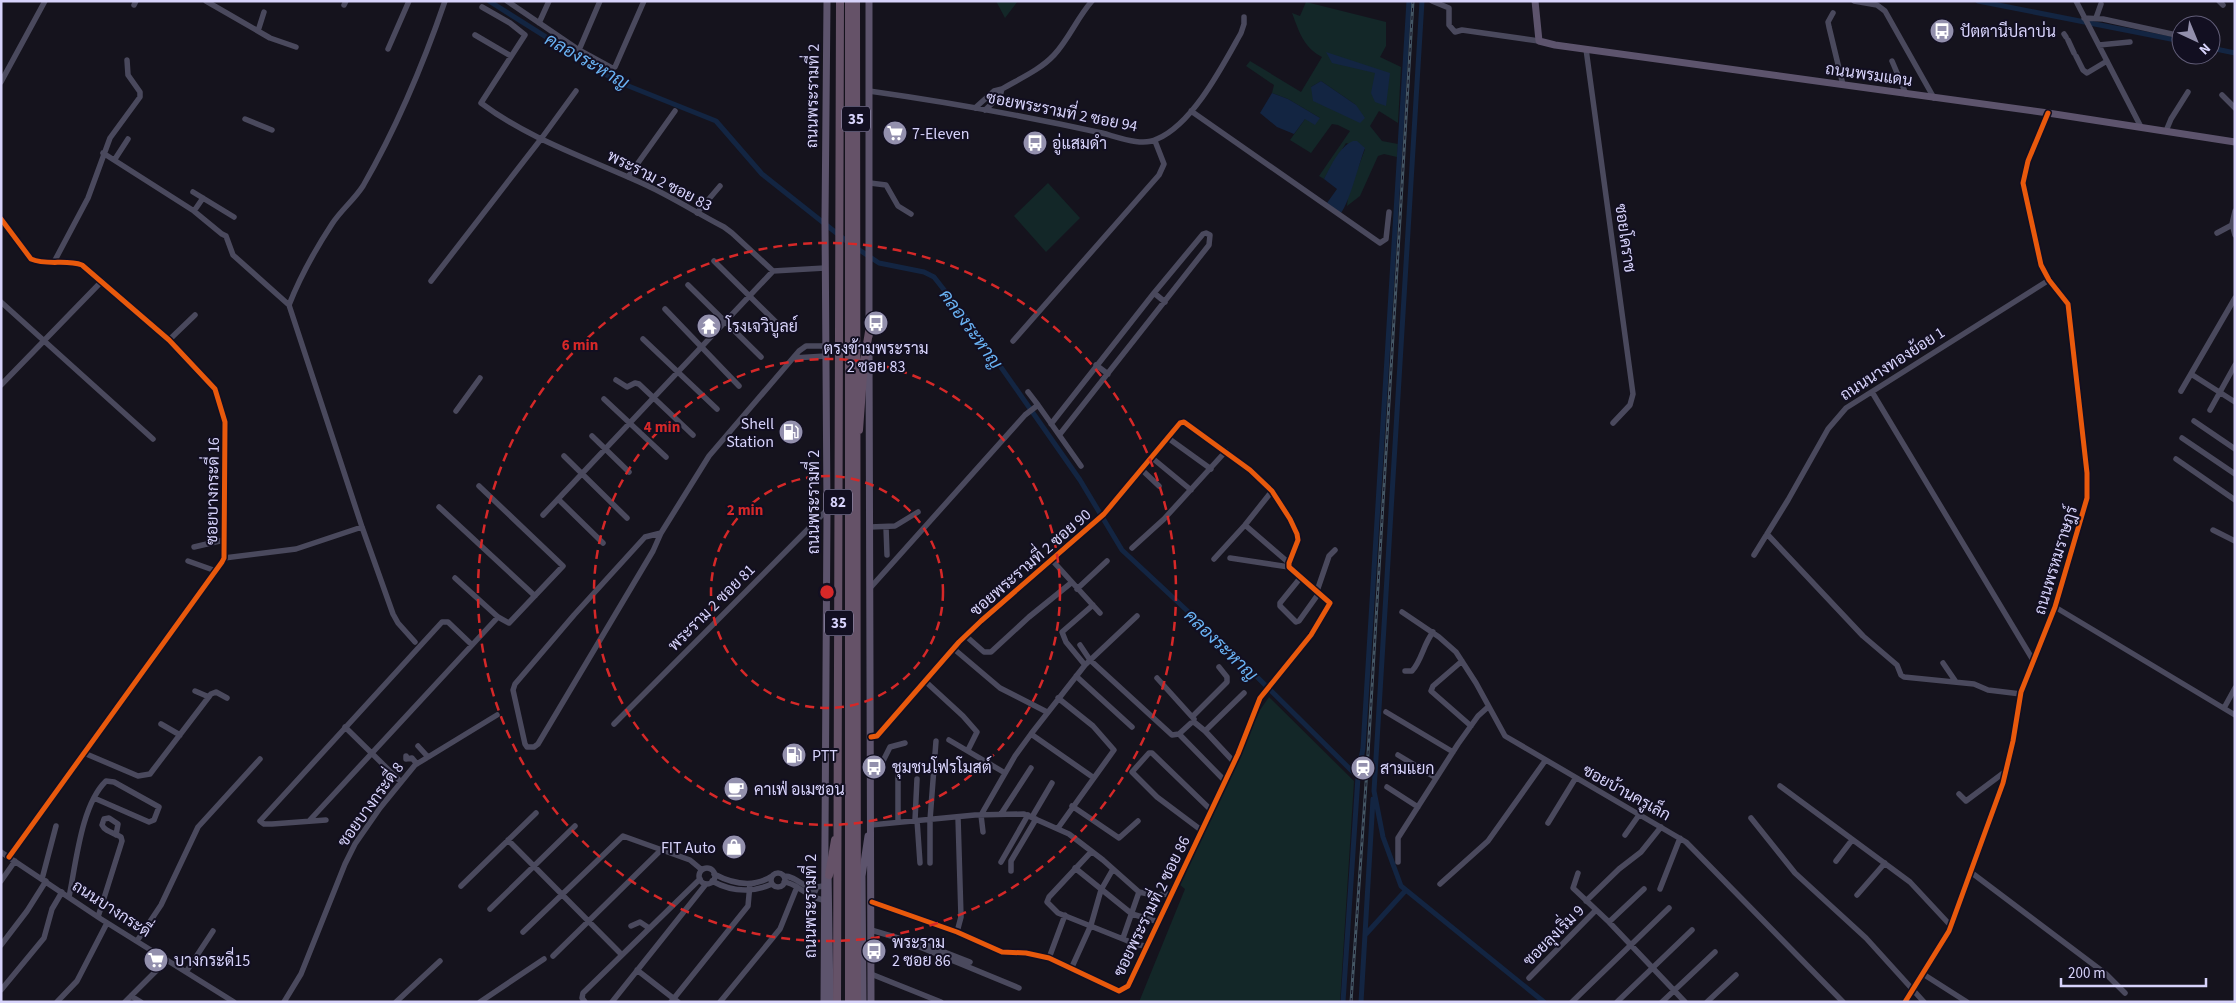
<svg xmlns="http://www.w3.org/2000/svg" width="2236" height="1003" font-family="'Source Sans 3',Sarabun,sans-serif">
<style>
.green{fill:#132728;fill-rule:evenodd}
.water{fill:#132542}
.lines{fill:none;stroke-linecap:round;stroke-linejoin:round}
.canal{stroke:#132542;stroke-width:5}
.minor{stroke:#4a495d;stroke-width:5.5}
.major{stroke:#5d546d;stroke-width:7}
.highway{stroke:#655268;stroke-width:8}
.rail-casing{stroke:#445664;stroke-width:3}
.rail{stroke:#120f21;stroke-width:1;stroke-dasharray:4;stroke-linecap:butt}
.cycleway-casing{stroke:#120f21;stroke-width:8}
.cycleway{stroke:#e8590c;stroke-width:5}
.ring{fill:none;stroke:#d62828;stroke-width:2.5;stroke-dasharray:9 6}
.labels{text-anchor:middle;stroke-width:4;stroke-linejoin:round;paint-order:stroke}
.shield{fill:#120f21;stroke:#9c98ba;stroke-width:1}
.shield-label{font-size:15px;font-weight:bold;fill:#d7d3fb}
.poi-label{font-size:16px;fill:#d7d3fb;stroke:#120f21;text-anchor:start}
.street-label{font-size:16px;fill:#d7d3fb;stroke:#120f21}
.water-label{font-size:18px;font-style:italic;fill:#69b2f3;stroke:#120f21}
.centre{fill:#d62828;stroke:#120f21;stroke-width:2.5}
.ring-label{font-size:15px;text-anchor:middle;font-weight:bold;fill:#d62828;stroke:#120f21;stroke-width:4;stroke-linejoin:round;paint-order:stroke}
</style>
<rect width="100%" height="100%" fill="#15131d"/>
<!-- green -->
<path class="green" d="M 996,1 L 1018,1 L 1005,18 Z
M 1306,2 L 1386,22 L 1386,46 L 1380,57 L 1401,67 L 1398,123 L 1379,111 L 1370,126 L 1382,141 L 1398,144 L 1397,157 L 1384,154 L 1378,156 L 1360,196 L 1347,206 L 1348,195 L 1365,149 L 1346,143 L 1324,179 L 1319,176 L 1350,131 L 1338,125 L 1332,124 L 1311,153 L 1290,140 L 1305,119 L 1320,118 L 1288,99 L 1272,93 L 1274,85 L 1246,66 L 1250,61 L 1301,92 L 1322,57 C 1303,47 1299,31 1292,13 L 1300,16 ZM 1321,81 L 1356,105 L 1311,87 Z
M 1048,183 L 1080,218 L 1046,252 L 1014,216 Z
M 1269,697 L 1354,781 L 1340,1002 L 1139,1002 L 1185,889 L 1180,885 L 1260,710 Z"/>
<!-- water -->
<path class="water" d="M 1326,52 L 1390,73 L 1386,106 L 1375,102 L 1371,93 L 1375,73 L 1332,63 Z
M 1321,81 L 1356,105 L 1365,118 L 1360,123 L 1313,101 L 1311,87 Z
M 1272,93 L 1288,99 L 1320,118 L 1315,125 L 1305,119 L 1294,134 L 1277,127 L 1260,113 Z
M 1353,141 L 1357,141 L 1365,148 C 1358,166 1350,201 1341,213 L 1327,203 L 1337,189 L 1324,179 C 1331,166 1339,147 1353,141 Z"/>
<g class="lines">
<!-- canal -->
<path class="canal" d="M 489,1 L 616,81 L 716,121 L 762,174 L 849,243 L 879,263 L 924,272 L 934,277 L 970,323 L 1080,480 L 1122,550 L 1239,659 L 1358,777
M 1422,1 L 1374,791 L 1383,837 L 1401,886 L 1544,1002
M 1978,1 L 2181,41
M 2211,48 L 2235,53
M 1366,934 L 1406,890
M 1343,1002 L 1358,777 L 1363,748 L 1409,1
M 1361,1002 L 1373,799"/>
<!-- minor -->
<path class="minor" d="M 206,1 L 270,38 L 296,47
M 507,1 L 579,50 L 612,68 L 615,67 L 644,1
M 1432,1 L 1449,8 L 1449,25 L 1455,32 L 1462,30 L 1539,41
M 1854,1 L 1877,5 L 1885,11 L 1934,98
M 2076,1 L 2141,127
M 2219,1 L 2223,5
M 134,5 L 136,1
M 344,5 L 346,1
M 482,7 L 510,23 L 525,35 L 481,103 C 530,140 590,159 646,185 C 672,197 697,213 724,227 L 732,233 L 773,271 L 825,268
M 1833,13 L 1828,22 L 1829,27 L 1843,85
M 2084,18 L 2103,19 L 2181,36
M 2096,18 L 2101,4
M 539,23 L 549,1
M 258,31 L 264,12
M 2064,34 L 2066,37
M 475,35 L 511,56
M 2068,40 L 2074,53
M 2099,45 L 2130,42
M 388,49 L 409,1
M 1586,49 L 1633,394 L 1630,405 L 1613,423
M 579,50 L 600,1
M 2076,56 L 2083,70 L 2087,73 L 2107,61
M 1892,61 L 1906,94
M 1,82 L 45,1
M 869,91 C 947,102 1025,116 1102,133 C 1118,137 1142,147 1157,139 C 1193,124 1223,65 1241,33 L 1244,24 L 1244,17
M 2222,95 L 2235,108
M 975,108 L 994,91 L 1002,89 C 1019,79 1040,70 1054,55 C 1069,39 1077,18 1092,1
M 985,110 L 1000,96 L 1002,89
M 1191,111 L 1380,243 L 1386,239 L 1389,212
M 245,119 L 272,130
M 2166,131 L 2171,119 L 2188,92
M 103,153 L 194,211 L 222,234 L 226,236 L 233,255 L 289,305 L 362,527 L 393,614 L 398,623 L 415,642
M 115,159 L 128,139
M 628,177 L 675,111
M 870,183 L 886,185 L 898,206 L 911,214
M 193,192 L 234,217
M 194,211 L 203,198
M 2235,211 L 2232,224 L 2235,235
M 697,213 L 720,186
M 1,219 L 31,259 C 47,266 66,259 82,265 L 169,340 L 215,389 L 225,422 L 224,558 L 222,562 L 9,857
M 2217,233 L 2232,225
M 714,261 L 783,329
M 54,262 L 88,198 L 110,138 L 140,97 L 140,92 L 128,75 L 127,60
M 431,281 L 541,139 L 576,91
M 688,285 L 761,357
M 1154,293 L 1165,302
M 1,302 L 153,439
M 289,305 C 300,277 315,250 332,224 C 341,210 354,200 363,186 C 397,127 423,65 445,1
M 665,309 L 739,386
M 643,339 L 717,409
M 169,340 L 195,315
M 1013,341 L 1159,175 L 1164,164 L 1155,141
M 793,358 L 826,356
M 1096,365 L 1108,374
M 2191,374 L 2235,402
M 616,380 L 627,387 L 635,383 L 639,384 L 693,435
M 1,385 L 102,281
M 2181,391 L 2235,298
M 1028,392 L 1038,405
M 1872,392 L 2033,660
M 604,399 L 666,457
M 2210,410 L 2235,365
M 456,411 L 480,378
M 2194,421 L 2235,449
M 1051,424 L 1154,293 L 1203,234 L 1206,233 L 1210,235 L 1209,245 L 1060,434
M 592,436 L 629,472
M 1168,438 L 1211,469
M 2182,438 L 2235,474
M 564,456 L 627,518
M 1151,457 L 1191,490
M 2176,459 L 2235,500
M 1141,469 L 1159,486
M 558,499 L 603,543
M 439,507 L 535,596
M 543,515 L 773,271
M 1245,525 L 1289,563
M 870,527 L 895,526 L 918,512
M 886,527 L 887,555
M 2213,530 L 2235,541
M 661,533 L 645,537 L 574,615 L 515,684 L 513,690 L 525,744 L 527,747 L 534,747 L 538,744 L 653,551 L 661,533 L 709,456 L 799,351 L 806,346 L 826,346
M 1767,534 L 1863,636 L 1897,665 L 1901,675 L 1904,677 L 1974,684 L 1988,690 L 2021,694
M 194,547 L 224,540
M 1132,548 L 1164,519 L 1226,451
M 1754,555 L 1788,500 L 1828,429 L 1846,408 L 2049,280
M 224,558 L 296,549 L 362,527
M 1230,558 L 1289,567
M 1051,559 L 1100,613
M 1214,559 L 1245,525 L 1272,491
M 188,561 L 216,571
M 1301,577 L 1280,603 L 1280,606 L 1296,622 L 1299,621 L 1319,593
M 455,578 L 498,617 L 509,623 L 563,566 L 479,486
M 871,587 L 1025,415 L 1038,405 L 1081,466
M 1077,589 L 1107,561
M 1317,591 L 1329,556 L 1335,550
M 2055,607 L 2235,715
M 1402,612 L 1439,637 L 1456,652 L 1476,683 L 1505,736 L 1686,842 L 1843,1002
M 967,637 L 984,652 L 991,652 L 1029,617 L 1071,583
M 1080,645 L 1090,660 L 1172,735 L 1179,734
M 954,649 L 1000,688 L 1047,712
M 1462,661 L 1433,686 L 1431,691 L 1471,726
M 1943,663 L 1956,682
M 1085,665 L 1066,642 L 1062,632 L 1093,605
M 1405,671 L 1412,671 C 1422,660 1423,645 1433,632
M 1076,676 L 1132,727
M 1157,678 L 1194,719
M 926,682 L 963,716 L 977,732 L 968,750
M 195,691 L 209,697
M 2224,708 L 2235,688
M 1386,712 L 1453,752
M 1193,716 L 1227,682 L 1227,677 L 1219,667
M 161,724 L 180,735
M 614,724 L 827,510
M 345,727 L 400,781
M 1205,731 L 1244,693
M 1031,734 L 1094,778
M 1179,734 L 1191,723 L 1194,722 L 1205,731 L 1234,762
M 1179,734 L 1225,781
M 871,737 L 877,736 L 959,642 L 981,621 L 1104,514 L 1180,423 L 1184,422 L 1250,470 L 1272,491 L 1290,519 L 1297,534 L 1298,540 L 1289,563 L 1289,567 L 1330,603 L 1311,635 L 1260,698 L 1238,754 L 1128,986 L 1119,991 L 1049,958 L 1026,953 L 1002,952 L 957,932 L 872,902
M 949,740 L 1005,773
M 418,746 L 428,757
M 84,753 L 138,776 L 150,774 L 153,770 L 211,694 L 216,692 L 227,698
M 1398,755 L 1436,778
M 406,756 L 406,759 L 412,758 L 417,764
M 871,762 L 883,761 L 890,747 L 905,743
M 1780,786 L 1910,882 L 1951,926
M 1387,787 L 1418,807
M 1959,794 L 1966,801 L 2006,771
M 1072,806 L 1119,838 L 1138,821
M 1001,814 L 1031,768
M 1032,817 L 1052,783
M 1751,818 L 1795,873 L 1866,938 L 1924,1002
M 326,820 L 272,824 L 264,824 L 260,821 L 442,622 L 448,622 L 471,644
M 915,820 L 917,779
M 917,820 L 920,863
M 309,821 L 498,617
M 898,822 L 898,772
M 1548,823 L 1575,779
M 871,825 L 975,815 L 1024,814 L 1069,834 L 1103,860 L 1139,892 L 1153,895 L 1171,894
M 1058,828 L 1114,750 L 1093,726 L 1058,698
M 1201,830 L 1157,797 L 1132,772 L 1149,753 L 1152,753 L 1211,810
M 983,832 L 981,815 L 1015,756 L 1031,734 L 1085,665 L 1137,616
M 1625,835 L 1639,815
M 508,840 L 622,955
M 1,852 L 101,919 L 234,1002
M 1091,852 L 1049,897 L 1047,902 L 1058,913 L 1138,945 L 1147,946
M 1836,861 L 1852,840
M 1001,862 L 1028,815
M 1398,862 L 1398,838 L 1458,744 L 1478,716 L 1488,707
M 930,863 L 930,820 L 936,741
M 1075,868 L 1132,914 L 1159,922
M699 876a8 8 0 1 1 16 0a8 8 0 1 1-16 0Z
M 1011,871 L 1011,861 L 1036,819
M 1578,873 L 1573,888 L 1609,922 L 1685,1002
M 1972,873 L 2106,974 L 2125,993
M771 880a7 7 0 1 1 14 0a7 7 0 1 1-14 0Z
M 714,874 C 733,884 754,888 772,876
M 784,876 C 796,876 803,887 815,890
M 42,879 L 56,826
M 1,881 L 15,861
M 712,881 C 732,892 752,893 772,884
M 784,882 C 796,883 803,894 815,896
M 1440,884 L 1488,841 L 1545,761
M 461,886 L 536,813
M 1660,889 L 1680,838
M 1857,895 L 1885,863
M 69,897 C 76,864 81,805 106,781 L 114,782 L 159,807 L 154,820 L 149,822 L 94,798
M 823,900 L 816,898 L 814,894 L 817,887 L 823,886
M 1586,901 L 1619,869 L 1641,852 L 1661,827
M 490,909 L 575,826
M 98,917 L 122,841 L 121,837 C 115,833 105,832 102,825 L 104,819 L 109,818 L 118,824 L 116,835
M 1609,922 L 1644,889
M 631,926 L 640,922 L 649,928
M 871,930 L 898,938 L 1019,988
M 523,932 L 623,836 L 690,860 L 702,870
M 957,932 L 961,917 L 958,817
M 1123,938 L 1139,892
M 137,941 L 161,905 L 198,827 L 260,759
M 916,941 L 970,962
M 1,945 L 27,911 L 46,881
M 553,956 L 662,849
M 1049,958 L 1065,915
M 1071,969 L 1091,925 L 1101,890 L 1113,869
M 637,970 L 678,1002
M 186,972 L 213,931
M 871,974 L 941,1002
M 1923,974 L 1967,1002
M 1529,978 L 1596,910
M 1,990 L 44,938 L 52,909 L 62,892
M 131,996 L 141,1002
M 57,1002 L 77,981 L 107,923
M 125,1002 L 167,960
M 284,1002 L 301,974 L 345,864 L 355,844 L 380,808 L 415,765 L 497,715
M 396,1002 L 440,961
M 480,1002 L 544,959
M 585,1002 L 582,998 L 583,993 L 700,879
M 612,1002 L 706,884
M 671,1002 L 748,906 L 750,884
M 720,1002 L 780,929 L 797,887
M 1572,1002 L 1669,908
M 1617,1002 L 1692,930
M 1662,1002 L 1715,952
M 1707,1002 L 1736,975
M 1905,1002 L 1949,931 L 2003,783 L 2013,741 L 2021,692 L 2055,607 L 2087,498 L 2087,473 L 2068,304 L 2049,280 L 2041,265 L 2023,183 L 2028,161 L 2048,113"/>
<!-- major -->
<path class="major" d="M 869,1 L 869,336
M 1535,1 L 1539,41 L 1555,45 L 2048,113 L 2235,142
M 869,347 L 871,1002
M 828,870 L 830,1002
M 824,1002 L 827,510 L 825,220 L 827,1
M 863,1002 L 862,876 L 868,836"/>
<!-- highway -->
<path class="highway" d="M 849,1 L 849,1002
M 856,1 L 857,1002
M 859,430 L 864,362 L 869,332
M 829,875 L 835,840
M 837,1002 L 840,1"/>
<defs>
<path id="rail" d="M 1351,1002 L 1368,754 L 1413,1"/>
</defs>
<!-- rail casing -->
<use href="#rail" class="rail-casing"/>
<!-- rail -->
<use href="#rail" class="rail"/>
<defs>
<path id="cycleway" d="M 1,219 L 31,259 C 47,266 66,259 82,265 L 169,340 L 215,389 L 225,422 L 224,558 L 222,562 L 9,857
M 871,737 L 877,736 L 959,642 L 981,621 L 1104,514 L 1180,423 L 1184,422 L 1250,470 L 1272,491 L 1290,519 L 1297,534 L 1298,540 L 1289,563 L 1289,567 L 1330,603 L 1311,635 L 1260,698 L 1238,754 L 1128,986 L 1119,991 L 1049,958 L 1026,953 L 1002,952 L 957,932 L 872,902
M 1905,1002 L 1949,931 L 2003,783 L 2013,741 L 2021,692 L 2055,607 L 2087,498 L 2087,473 L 2068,304 L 2049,280 L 2041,265 L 2023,183 L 2028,161 L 2048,113"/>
</defs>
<!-- cycleway casing -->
<use href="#cycleway" class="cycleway-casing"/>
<!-- cycleway -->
<use href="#cycleway" class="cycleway"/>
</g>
<!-- distance rings -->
<g class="ring">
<circle cx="827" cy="592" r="116"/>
<circle cx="827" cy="592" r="233"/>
<circle cx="827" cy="592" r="349"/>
</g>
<!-- icons -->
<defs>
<symbol id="bus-disc" viewBox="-11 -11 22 22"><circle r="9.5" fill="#9390ad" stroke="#120f21"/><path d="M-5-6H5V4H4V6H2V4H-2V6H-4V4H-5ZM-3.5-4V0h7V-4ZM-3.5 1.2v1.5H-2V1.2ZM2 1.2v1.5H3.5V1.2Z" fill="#fff"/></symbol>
<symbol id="supermarket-disc" viewBox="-11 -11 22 22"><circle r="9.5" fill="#9390ad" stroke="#120f21"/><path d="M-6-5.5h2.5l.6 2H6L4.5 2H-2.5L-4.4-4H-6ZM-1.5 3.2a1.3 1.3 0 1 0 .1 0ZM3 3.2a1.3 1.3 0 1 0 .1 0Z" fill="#fff"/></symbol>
<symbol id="temple-disc" viewBox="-11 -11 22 22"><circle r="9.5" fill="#9390ad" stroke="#120f21"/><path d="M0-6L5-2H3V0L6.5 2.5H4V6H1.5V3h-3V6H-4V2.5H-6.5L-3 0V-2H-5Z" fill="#fff"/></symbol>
<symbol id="fuel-disc" viewBox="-11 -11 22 22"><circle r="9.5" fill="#9390ad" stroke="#120f21"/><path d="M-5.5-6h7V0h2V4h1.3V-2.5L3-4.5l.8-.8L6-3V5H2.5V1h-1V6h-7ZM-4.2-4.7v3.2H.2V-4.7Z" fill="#fff"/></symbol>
<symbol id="station-disc" viewBox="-11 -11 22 22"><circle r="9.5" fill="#9390ad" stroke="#120f21"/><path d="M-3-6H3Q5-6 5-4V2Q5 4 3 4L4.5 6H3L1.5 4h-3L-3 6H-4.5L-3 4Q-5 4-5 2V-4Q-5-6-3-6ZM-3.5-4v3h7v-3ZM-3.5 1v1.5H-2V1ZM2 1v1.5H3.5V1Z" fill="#fff"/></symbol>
<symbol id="cafe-disc" viewBox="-11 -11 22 22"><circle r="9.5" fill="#9390ad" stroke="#120f21"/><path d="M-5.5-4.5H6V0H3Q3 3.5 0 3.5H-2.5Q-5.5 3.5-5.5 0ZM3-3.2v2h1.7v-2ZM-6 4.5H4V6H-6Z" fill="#fff"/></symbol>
<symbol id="shop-disc" viewBox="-11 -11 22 22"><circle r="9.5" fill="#9390ad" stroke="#120f21"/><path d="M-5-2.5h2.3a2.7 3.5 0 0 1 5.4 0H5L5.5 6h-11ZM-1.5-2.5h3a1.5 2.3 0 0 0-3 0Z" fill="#fff"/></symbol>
</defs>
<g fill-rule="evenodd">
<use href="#bus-disc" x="1928" y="17" width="28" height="28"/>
<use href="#supermarket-disc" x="881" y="119" width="28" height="28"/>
<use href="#bus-disc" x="1021" y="129" width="28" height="28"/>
<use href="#bus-disc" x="862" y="309" width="28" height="28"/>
<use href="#temple-disc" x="695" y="312" width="28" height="28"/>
<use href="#fuel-disc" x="777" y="418" width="28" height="28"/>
<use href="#fuel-disc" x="780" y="741" width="28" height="28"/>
<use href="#bus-disc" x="860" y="753" width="28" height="28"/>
<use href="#station-disc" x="1349" y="754" width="28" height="28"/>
<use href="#cafe-disc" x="722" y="775" width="28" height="28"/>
<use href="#shop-disc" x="720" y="833" width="28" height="28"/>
<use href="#bus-disc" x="860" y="937" width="28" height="28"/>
<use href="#supermarket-disc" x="142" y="946" width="28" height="28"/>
</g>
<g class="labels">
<!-- shield labels -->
<g class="shield">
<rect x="842" y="106.5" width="28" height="25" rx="4"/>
<rect x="824" y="489.5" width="28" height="25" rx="4"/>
<rect x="825" y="610.5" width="28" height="25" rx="4"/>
</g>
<g class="shield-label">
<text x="856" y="124">35</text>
<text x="838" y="507">82</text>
<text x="839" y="628">35</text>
</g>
<!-- poi labels -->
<g class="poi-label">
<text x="1960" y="37">ปัตตานีปลาบ่น</text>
<text x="912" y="139">7-Eleven</text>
<text x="1052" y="149">อู่แสมดำ</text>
<text x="726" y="332">โรงเจวิบูลย์</text>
<text x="876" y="354" text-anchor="middle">ตรงข้ามพระราม<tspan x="876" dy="18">2 ซอย 83</tspan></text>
<text x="774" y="429" text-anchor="end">Shell<tspan x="774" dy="18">Station</tspan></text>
<text x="812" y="761">PTT</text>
<text x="892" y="773">ชุมชนโฟรโมสต์</text>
<text x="1380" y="774">สามแยก</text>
<text x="754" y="795">คาเฟ่ อเมซอน</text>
<text x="716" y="853" text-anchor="end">FIT Auto</text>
<text x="892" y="948">พระราม<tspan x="892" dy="18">2 ซอย 86</tspan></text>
<text x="174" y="966">บางกระดี่15</text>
</g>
<!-- street labels -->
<g class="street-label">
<text transform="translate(1869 74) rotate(8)" y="6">ถนนพรมแดน</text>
<text transform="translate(812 96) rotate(-89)" y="6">ถนนพระรามที่ 2</text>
<text transform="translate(1062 111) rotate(11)" y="6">ซอยพระรามที่ 2 ซอย 94</text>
<text transform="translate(660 180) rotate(27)" y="6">พระราม 2 ซอย 83</text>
<text transform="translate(1626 238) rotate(82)" y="6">ซอยโคราช</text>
<text transform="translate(1892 363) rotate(-33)" y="6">ถนนนางทองย้อย 1</text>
<text transform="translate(212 491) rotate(-89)" y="6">ซอยบางกระดี่ 16</text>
<text transform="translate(813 502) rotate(-90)" y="6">ถนนพระรามที่ 2</text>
<text transform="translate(2055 560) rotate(-73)" y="6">ถนนพรหมราษฎร์</text>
<text transform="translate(1030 562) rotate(-41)" y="6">ซอยพระรามที่ 2 ซอย 90</text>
<text transform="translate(711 607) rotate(-45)" y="6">พระราม 2 ซอย 81</text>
<text transform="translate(1627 792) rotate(29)" y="6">ซอยบ้านครูเล็ก</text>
<text transform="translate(370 804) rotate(-54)" y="6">ซอยบางกระดี่ 8</text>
<text transform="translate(810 906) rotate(-90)" y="6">ถนนพระรามที่ 2</text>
<text transform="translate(1151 906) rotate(-64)" y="6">ซอยพระรามที่ 2 ซอย 86</text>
<text transform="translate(112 908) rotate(33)" y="6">ถนนบางกระดี่</text>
<text transform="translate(1553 935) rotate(-45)" y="6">ซอยลุงเริ่ม 9</text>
</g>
<!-- water labels -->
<g class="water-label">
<text transform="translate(587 61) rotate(30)" y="6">คลองระหาญ</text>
<text transform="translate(971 329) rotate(54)" y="6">คลองระหาญ</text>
<text transform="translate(1221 645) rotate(44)" y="6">คลองระหาญ</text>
</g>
</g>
<circle cx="827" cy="592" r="8" class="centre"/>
<g class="ring-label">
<text x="580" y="350">6 min</text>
<text x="662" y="432">4 min</text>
<text x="745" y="515">2 min</text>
</g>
<!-- border -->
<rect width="2236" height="1003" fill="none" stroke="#d7d3fb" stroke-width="5"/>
<!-- north arrow -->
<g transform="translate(2196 40) rotate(136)"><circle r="24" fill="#120f21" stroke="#615d78"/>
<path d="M0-4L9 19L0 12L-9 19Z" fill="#9390ad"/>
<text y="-8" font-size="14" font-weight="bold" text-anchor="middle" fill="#d7d3fb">N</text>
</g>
<!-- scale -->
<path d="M2061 978v8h145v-8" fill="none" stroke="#d7d3fb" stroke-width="2.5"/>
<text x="2068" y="978" font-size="15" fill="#d7d3fb" stroke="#120f21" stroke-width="4" paint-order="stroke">200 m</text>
</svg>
